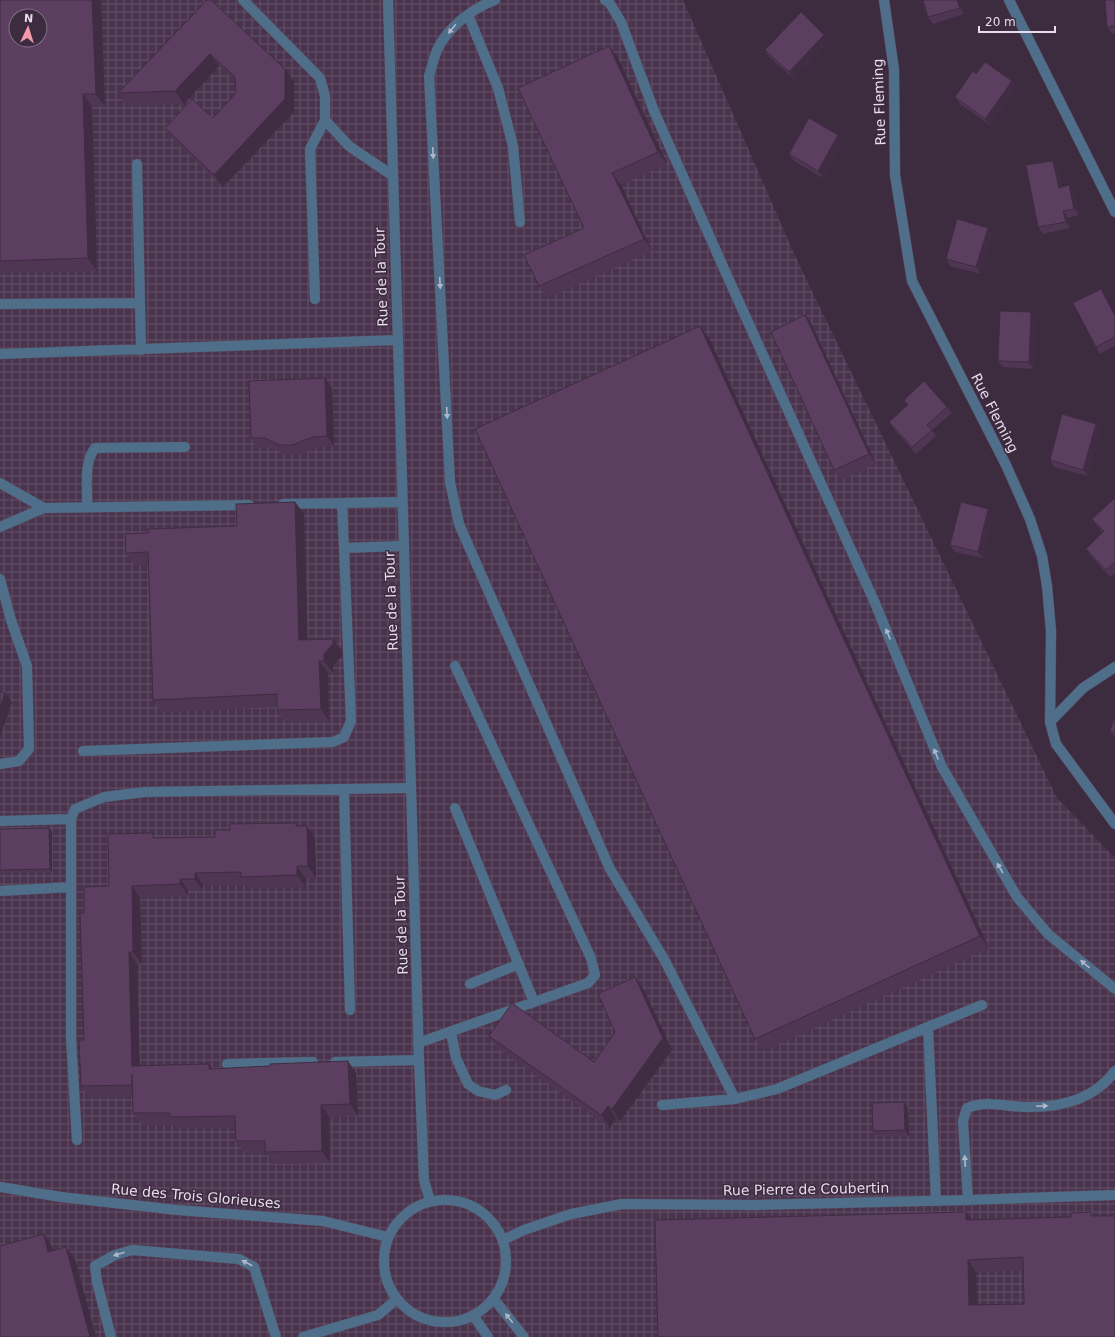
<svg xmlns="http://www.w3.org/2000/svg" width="1115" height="1337" font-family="'DejaVu Sans',sans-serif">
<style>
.industrial{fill:url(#industrial-grid);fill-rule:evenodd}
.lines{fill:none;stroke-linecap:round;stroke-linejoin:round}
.service-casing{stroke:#58475b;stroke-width:11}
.minor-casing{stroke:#58475b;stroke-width:11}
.tertiary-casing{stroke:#58475b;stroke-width:11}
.service{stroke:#4f6e89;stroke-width:10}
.minor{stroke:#4f6e89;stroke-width:10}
.tertiary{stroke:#4f6e89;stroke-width:10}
.wall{fill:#4f3653;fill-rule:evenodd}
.shaded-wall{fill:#402c43}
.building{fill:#5c3f60;stroke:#402c43;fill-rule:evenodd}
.oneway{fill:#b2b6c8}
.labels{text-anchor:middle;stroke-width:3;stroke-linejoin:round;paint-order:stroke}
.street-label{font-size:14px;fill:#e8dcea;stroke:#3d2b40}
</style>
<defs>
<pattern id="industrial-grid" width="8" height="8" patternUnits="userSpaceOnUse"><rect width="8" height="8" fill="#49334d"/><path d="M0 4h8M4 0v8" fill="none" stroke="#635067"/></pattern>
</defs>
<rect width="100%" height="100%" fill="#3d2b40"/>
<!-- industrial -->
<path class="industrial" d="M 0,0 L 683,0 L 797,260 L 1057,798 L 1115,858 L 1115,1337 L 0,1337 ZM 16,16 L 40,16 L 40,40 L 16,40 Z"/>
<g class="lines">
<defs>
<path id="service" d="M 243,0 L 320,78 L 325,96 L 325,120 L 349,146 L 393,176
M 495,0 C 473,8 451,25 439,46 C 434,55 432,67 429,76 L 450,482 L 459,524 L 610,869 L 664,959 L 735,1099 L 777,1089 L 928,1027 L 936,1201
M 605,0 L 609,2 L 621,22 L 654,111 L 725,271 L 875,603 L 942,767 L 1017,897 L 1048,934 L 1115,989
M 468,15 L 498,88 L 513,146 L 520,222
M 137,164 L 141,350
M 315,299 L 310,149 L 325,120
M 0,304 L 140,303
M 0,354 L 397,340
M 0,483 L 44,508 L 249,505
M 342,503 L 344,548
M 283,504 L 401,502
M 87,507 C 88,490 83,463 95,448 L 185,447
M 0,527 L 44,508
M 0,579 L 11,620 L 27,666 L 29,749 L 19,761 L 0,764
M 83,751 L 333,742 L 344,737 L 351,721 L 344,548 L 403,546
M 344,789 L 350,1010
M 455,808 L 534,1002
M 0,821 L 71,819
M 0,891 L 71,887
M 470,984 L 519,964
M 928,1027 L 982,1005
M 451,1032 L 456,1058 L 468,1084 L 478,1091 L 495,1095 L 506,1090
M 418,1043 L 588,983 L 595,975 L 591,958 L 455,666
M 335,1062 L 419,1060
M 227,1064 L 313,1062
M 662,1105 L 735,1099
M 77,1140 L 71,1039 L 71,819 L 75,809 L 104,797 L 144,792 L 411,788
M 968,1200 L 963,1121 L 967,1108 C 986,1100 1003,1106 1024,1107 C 1059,1108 1094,1100 1115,1071
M 111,1337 L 97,1282 L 95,1266 L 115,1255 L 132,1250 L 239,1259 L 254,1267 L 276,1337
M 303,1337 L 378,1315 L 397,1299"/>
<path id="minor" d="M 884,0 L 894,70 L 895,175 L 912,281 L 1006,465 L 1030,519 L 1042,556 L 1047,586 L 1051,631 L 1050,722 L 1056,744 L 1115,824
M 1009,0 L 1115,212
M 1050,722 L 1083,688 L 1115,667
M 503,1240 L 524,1230 L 571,1214 L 622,1204 L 754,1205 L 968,1200 L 1115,1195"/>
<path id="tertiary" d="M 388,0 L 419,1060 L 424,1180 L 430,1201
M 0,1187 L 61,1197 L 177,1210 L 323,1221 L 388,1237
M384 1261a61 61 0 1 1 122 0a61 61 0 1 1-122 0Z
M 494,1299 L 524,1337
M 473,1315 L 488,1337"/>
</defs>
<!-- service casing -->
<use href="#service" class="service-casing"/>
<!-- minor casing -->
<use href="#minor" class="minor-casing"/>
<!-- tertiary casing -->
<use href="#tertiary" class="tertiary-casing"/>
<!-- service -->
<use href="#service" class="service"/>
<!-- minor -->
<use href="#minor" class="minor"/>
<!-- tertiary -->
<use href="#tertiary" class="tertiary"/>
</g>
<!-- wall -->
<path class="wall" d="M 0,0 L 101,0 L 105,107 L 92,107 L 97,271 L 0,273 Z
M 207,0 L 294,81 L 294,112 L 223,187 L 174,141 L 165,128 L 213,118 L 236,93 L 236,82 L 219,66 L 184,104 L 127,106 L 118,93 Z
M 923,0 L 960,0 L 964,14 L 933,24 L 928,17 Z
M 1115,0 L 1115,33 L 1112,34 L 1107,27 Z
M 829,41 L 794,79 L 769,57 L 765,50 Z
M 618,58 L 667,164 L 621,185 L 652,251 L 548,298 L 539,286 L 584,228 Z
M 976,74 L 1012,81 L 1016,87 L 990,125 L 960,104 L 955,97 Z
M 838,135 L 843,141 L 823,178 L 794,161 L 789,154 Z
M 1053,161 L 1057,167 L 1062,187 L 1069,185 L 1074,191 L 1079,215 L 1068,218 L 1070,228 L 1043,234 L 1038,227 Z
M 992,234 L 981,274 L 950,266 L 946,259 Z
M 1101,289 L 1106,296 L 1115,313 L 1115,346 L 1100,354 L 1096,347 Z
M 805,315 L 812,325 L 876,464 L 841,480 L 834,470 Z
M 1036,318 L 1034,369 L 1003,367 L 998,361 Z
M 700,326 L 709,338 L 989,948 L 764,1051 L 755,1039 Z
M 332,388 L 334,446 L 320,447 L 299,455 L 286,455 L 272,448 L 258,448 L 251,438 Z
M 904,400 L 947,407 L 952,413 L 932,430 L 936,436 L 916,454 L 893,428 L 889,422 L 907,405 Z
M 1101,430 L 1088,476 L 1054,467 L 1050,460 Z
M 1115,498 L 1115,573 L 1110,577 L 1090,555 L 1086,549 L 1103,532 L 1097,526 L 1092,519 Z
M 295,502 L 304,514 L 307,640 L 333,639 L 342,651 L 342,656 L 333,666 L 333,673 L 328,673 L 329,721 L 285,722 L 277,710 L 277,707 L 161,712 L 153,700 L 149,565 L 134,565 L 126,553 L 148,533 L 237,526 Z
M 988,509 L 993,515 L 983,558 L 955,552 L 950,545 Z
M 1115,717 L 1115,738 L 1110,731 Z
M 298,826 L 315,838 L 316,878 L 305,878 L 306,887 L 250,889 L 247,885 L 203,885 L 203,891 L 188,891 L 188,896 L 140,898 L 142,964 L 137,964 L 140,1066 L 209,1064 L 212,1069 L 356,1073 L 358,1116 L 329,1117 L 330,1163 L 274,1164 L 266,1153 L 245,1153 L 236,1141 L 236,1128 L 179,1129 L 176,1125 L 142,1125 L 133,1113 L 133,1097 L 89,1098 L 81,1086 L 84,1040 L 84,913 L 156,837 L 215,837 Z
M 0,829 L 52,832 L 52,872 L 0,873 Z
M 644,990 L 672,1050 L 620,1121 L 616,1118 L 610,1128 L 498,1048 L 489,1036 L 594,1062 Z
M 904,1102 L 908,1108 L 909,1136 L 878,1137 L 873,1131 Z
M 1094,1216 L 1115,1337 L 658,1337 L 972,1220 ZM 1023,1270 L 1024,1304 L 977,1305 L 976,1272 Z"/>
<!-- shaded-wall -->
<path class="shaded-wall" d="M 92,0 L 101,0 L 105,107 L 96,94 Z
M 957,0 L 960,0 L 964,14 L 960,8 Z
M 824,35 L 829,41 L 794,79 L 789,72 Z
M 609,46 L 618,58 L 667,164 L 658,152 Z
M 210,54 L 219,66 L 184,104 L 175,91 Z
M 285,69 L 294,81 L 294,112 L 223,187 L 214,175 Z
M 1012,81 L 1016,87 L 990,125 L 985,119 Z
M 83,94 L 92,107 L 97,271 L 88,258 Z
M 838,135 L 843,141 L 823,178 L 818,171 Z
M 1053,161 L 1057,167 L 1063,194 L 1059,188 Z
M 612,173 L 621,185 L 652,251 L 644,239 Z
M 1069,185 L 1074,191 L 1079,215 L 1074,209 Z
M 1063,211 L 1068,218 L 1070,228 L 1066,222 Z
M 988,228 L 992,234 L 981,274 L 976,267 Z
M 1101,289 L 1106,296 L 1115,313 L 1115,316 Z
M 1031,312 L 1036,318 L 1034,369 L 1029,362 Z
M 805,315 L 812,325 L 876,464 L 869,454 Z
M 700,326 L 709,338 L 989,948 L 980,936 Z
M 325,378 L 332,388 L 334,446 L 327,436 Z
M 1096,424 L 1101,430 L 1088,476 L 1083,470 Z
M 295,502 L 304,514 L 308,652 L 299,640 Z
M 988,509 L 993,515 L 983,558 L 978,552 Z
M 333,639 L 342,651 L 342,656 L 333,666 L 333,673 L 324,661 L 324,654 Z
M 319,661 L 328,673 L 329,721 L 321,709 Z
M 5,693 L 12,702 L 0,737 L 0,708 Z
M 307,826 L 315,838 L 316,878 L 308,866 Z
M 49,828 L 52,832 L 52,872 L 50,869 Z
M 297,866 L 305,878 L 306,887 L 297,875 Z
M 195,873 L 203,885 L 203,891 L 195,879 Z
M 180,879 L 188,891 L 188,896 L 180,884 Z
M 132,886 L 140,898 L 142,964 L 133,952 Z
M 129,952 L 137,964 L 140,1078 L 132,1066 Z
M 635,977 L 644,990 L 672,1050 L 620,1121 L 612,1109 Z
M 348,1061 L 356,1073 L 358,1116 L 350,1104 Z
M 209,1064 L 217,1076 L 209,1069 Z
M 904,1102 L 908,1108 L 909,1136 L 905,1130 Z
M 321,1105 L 329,1117 L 330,1163 L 322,1151 Z
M 608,1106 L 616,1118 L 610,1128 L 601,1115 Z
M 966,1212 L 975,1224 L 966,1220 Z
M 44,1234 L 52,1247 L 57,1264 L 48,1252 Z
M 66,1247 L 75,1259 L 96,1337 L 90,1337 Z
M 968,1260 L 976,1272 L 978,1318 L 969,1305 Z"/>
<!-- building -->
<path class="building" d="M 0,0 L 92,0 L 96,94 L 83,94 L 88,258 L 0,261 ZM 16,16 L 40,16 L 40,40 L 16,40 Z
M 207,0 L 211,0 L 285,69 L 285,99 L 214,175 L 165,128 L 192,99 L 213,118 L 236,93 L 235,77 L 210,54 L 175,91 L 118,93 Z
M 923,0 L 957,0 L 960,8 L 928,17 Z
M 1105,0 L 1115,0 L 1115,26 L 1107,27 Z
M 801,12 L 824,35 L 789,72 L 765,50 Z
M 609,46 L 658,152 L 612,173 L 644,239 L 539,286 L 524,255 L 584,228 L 518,88 Z
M 985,62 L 1012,81 L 985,119 L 955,97 L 973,71 L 976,74 Z
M 809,118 L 838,135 L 818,171 L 789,154 Z
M 1053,161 L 1059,188 L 1069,185 L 1074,209 L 1063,211 L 1066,222 L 1038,227 L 1026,165 Z
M 957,219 L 988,228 L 976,267 L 946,259 Z
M 1101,289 L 1115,316 L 1115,337 L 1096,347 L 1073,303 Z
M 1000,311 L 1031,312 L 1029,362 L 998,361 Z
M 805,315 L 869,454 L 834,470 L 771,332 Z
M 700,326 L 980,936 L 755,1039 L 475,429 Z
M 325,378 L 327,436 L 313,437 L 292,445 L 279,445 L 265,438 L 251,438 L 249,381 Z
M 924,381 L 947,407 L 927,425 L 932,430 L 912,447 L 889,422 L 908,405 L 904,400 Z
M 1062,414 L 1096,424 L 1083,470 L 1050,460 Z
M 1115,498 L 1115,562 L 1106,570 L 1086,549 L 1104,531 L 1092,519 Z
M 295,502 L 299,640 L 333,639 L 333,644 L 324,654 L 324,661 L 319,661 L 321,709 L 277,710 L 277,694 L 153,700 L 148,552 L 126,553 L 125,534 L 148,533 L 148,529 L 237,526 L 236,504 Z
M 961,502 L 988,509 L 978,552 L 950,545 Z
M 0,691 L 5,693 L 0,708 Z
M 1115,717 L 1115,733 L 1110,731 Z
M 296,823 L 296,826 L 307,826 L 308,866 L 297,866 L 297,875 L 241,877 L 241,872 L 195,873 L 195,879 L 180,879 L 180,884 L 132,886 L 133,952 L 129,952 L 132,1066 L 209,1064 L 209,1069 L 270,1066 L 270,1064 L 348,1061 L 350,1104 L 321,1105 L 322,1151 L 265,1152 L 265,1141 L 236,1141 L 235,1116 L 170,1117 L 170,1113 L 133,1113 L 132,1074 L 132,1085 L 81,1086 L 79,1040 L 84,1040 L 80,913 L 84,913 L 84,887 L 109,886 L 108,834 L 153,833 L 153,838 L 215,837 L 215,830 L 230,830 L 229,824 Z
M 49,828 L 50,869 L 0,870 L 0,829 Z
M 635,977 L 663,1038 L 612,1109 L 608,1106 L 601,1115 L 489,1036 L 512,1003 L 594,1062 L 615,1032 L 598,994 Z
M 904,1102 L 905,1130 L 873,1131 L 872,1103 Z
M 966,1212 L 966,1220 L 1071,1217 L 1071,1213 L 1091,1212 L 1091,1216 L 1115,1216 L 1115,1337 L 658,1337 L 655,1220 ZM 1023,1257 L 1024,1304 L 969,1305 L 968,1260 Z
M 44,1234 L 48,1252 L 66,1247 L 90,1337 L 0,1337 L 0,1246 Z"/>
<!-- one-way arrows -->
<defs><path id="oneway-solid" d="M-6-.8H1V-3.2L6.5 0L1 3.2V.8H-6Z"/></defs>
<g class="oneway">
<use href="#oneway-solid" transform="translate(452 29) rotate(129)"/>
<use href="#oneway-solid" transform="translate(433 153) rotate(87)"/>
<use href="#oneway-solid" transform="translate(440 283) rotate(87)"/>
<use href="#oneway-solid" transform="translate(447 413) rotate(87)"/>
<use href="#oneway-solid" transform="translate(888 634) rotate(-112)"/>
<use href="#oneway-solid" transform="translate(936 754) rotate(-112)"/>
<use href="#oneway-solid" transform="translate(1000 868) rotate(-121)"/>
<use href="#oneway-solid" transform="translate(1085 964) rotate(-140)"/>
<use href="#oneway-solid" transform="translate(1042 1106) rotate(-3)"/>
<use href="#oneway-solid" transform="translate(965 1161) rotate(-94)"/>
<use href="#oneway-solid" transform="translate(119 1254) rotate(162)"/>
<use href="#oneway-solid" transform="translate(247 1263) rotate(-153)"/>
<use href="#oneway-solid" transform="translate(509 1318) rotate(-128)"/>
</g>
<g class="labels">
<!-- street labels -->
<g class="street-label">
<text transform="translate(879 102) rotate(-92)" y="5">Rue Fleming</text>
<text transform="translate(381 277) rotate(-92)" y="5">Rue de la Tour</text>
<text transform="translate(995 413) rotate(63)" y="5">Rue Fleming</text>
<text transform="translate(391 601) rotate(-92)" y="5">Rue de la Tour</text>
<text transform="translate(401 925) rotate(-92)" y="5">Rue de la Tour</text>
<text transform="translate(806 1189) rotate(-1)" y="5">Rue Pierre de Coubertin</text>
<text transform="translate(196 1196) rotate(5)" y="5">Rue des Trois Glorieuses</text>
</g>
</g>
<!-- north arrow -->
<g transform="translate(28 28) rotate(4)"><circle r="19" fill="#3d2b40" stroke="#817284"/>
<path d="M0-3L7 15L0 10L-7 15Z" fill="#f39aa8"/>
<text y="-6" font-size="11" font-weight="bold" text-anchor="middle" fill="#e8dcea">N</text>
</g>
<!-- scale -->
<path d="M979 26v6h76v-6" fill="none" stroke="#e8dcea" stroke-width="2"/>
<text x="985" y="26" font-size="12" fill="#e8dcea" stroke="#3d2b40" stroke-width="3" paint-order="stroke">20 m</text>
</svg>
